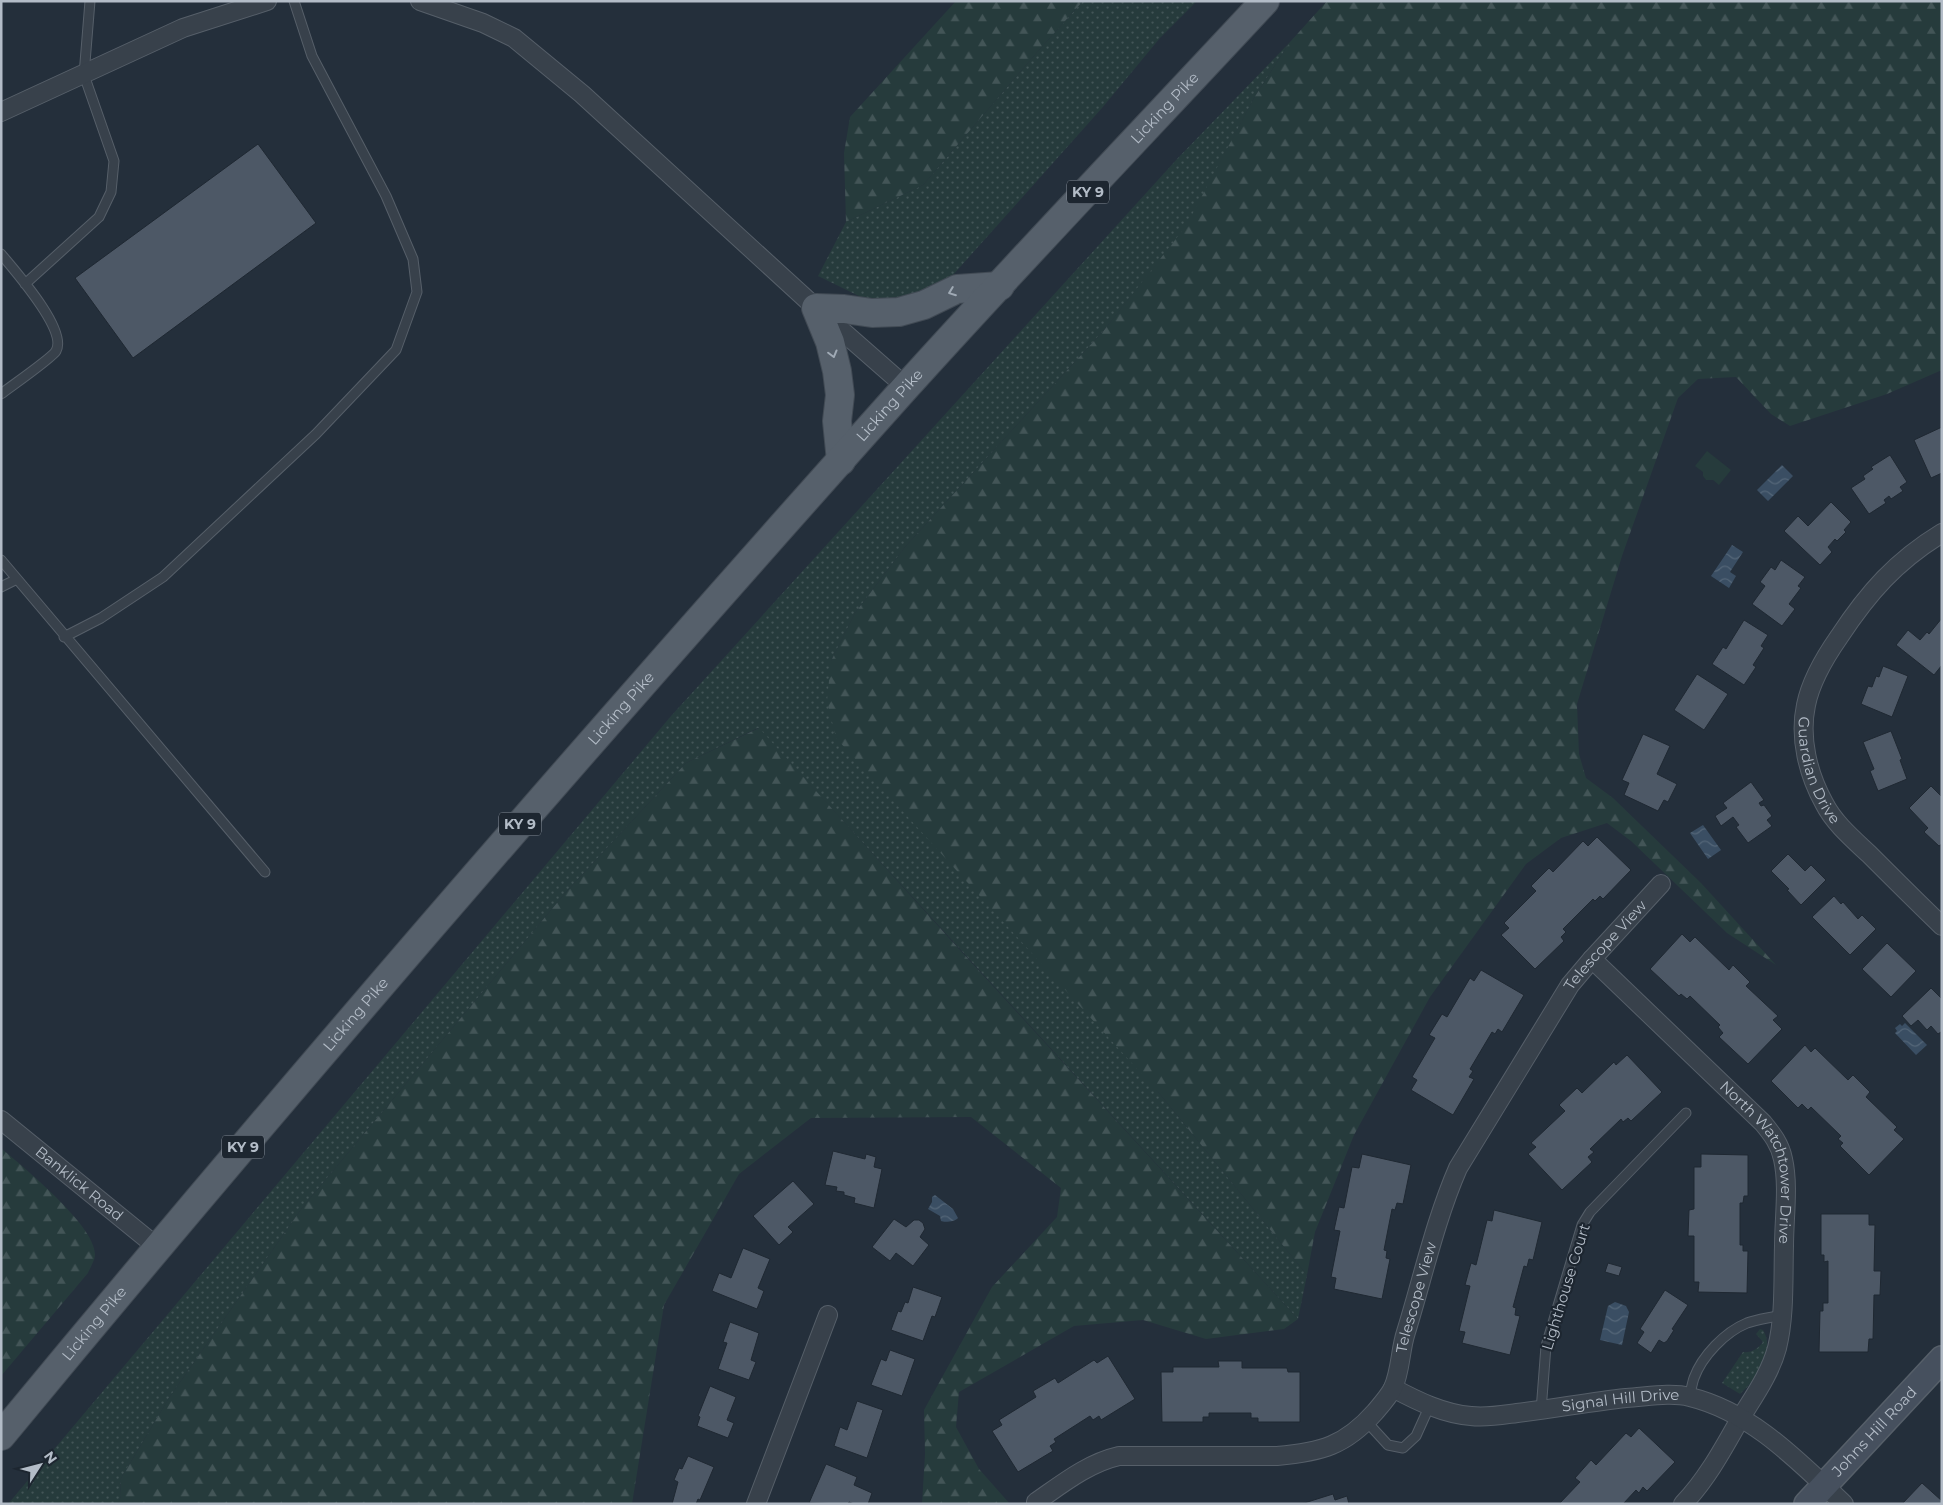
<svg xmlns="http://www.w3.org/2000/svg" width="1943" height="1505" font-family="Montserrat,sans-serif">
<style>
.grass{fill:url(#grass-dots)}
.forest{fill:url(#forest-firs)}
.pitch{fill:#263b3c}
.water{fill:url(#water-waves)}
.building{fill:#4d5866;stroke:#1f2832}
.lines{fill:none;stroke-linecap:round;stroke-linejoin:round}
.service-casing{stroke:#565f69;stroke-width:11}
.minor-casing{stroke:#565f69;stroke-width:20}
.secondary-casing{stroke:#565f69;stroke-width:28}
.primary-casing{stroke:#414a54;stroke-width:30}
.service{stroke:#38414b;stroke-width:9}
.minor{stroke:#38414b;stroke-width:18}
.secondary{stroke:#46505e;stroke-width:25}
.primary{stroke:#56606b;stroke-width:28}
.oneway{stroke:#a0aab5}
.labels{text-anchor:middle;stroke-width:4.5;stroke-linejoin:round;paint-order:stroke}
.shield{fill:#1d2630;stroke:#868f9a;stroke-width:1}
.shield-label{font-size:14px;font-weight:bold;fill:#b3bcc7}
.street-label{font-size:15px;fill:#b3bcc7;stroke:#1d2630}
</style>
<defs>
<pattern id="grass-dots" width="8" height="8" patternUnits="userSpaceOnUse" patternTransform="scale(1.25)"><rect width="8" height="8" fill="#263b3c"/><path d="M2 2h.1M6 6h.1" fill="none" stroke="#435557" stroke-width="1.8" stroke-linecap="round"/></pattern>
<pattern id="forest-firs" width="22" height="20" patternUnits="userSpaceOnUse" patternTransform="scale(1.25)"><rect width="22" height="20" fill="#263b3c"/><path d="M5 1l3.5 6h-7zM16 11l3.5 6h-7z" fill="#435557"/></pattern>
<pattern id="water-waves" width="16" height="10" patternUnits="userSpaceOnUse" patternTransform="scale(1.25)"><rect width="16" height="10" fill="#3a4e63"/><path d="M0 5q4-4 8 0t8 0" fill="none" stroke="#546678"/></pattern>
</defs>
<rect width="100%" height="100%" fill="#242f3b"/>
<!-- grass -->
<path class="grass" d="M 1083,1 L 1197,1 L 1160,38 L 1102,108 L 953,275 L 909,301 L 865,299 L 818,276 L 846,222 L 923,185 L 1039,50 Z
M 1290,42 L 1254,98 L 1187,226 L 1105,329 L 905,547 L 855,613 L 831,661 L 1159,1093 L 1307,1275 L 1298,1319 L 758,728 L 686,763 L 567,891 L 302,1208 L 169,1398 L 120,1480 L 121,1496 L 118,1504 L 8,1504 L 671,716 L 1177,159 Z
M 1760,1329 L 1763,1330 C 1776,1350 1756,1381 1740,1394 L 1722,1383 L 1743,1352 C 1751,1353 1758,1349 1763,1342 L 1756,1334 Z"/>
<!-- forest -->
<path class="forest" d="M 956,1 L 1083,1 L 1039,50 L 923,185 L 846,222 L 844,153 L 850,117 Z
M 1327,1 L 1942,1 L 1942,370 L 1887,394 L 1790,426 L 1771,414 L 1736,377 L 1698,379 L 1678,398 L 1622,556 L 1577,704 L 1579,754 L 1586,778 L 1613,798 L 1701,883 L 1776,965 L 1727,933 L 1631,841 L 1607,823 L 1561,838 L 1526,864 L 1430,997 L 1354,1135 L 1315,1232 L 1307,1275 L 1159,1093 L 836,738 L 827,701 L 831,661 L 855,613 L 905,547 L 1105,329 L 1186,226 L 1254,98 L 1290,42 Z
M 759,728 L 950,939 L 1298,1319 L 1284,1329 L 1206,1339 L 1143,1320 L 1074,1326 L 959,1392 L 956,1427 L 979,1469 L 1010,1504 L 922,1504 L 925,1454 L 924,1410 L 992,1287 L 1057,1217 L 1061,1188 L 971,1117 L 811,1118 L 739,1174 L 664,1305 L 632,1504 L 118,1504 L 121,1496 L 120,1480 L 169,1398 L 302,1208 L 567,891 L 686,763 Z
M 1,1148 C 23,1167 96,1226 95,1255 C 95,1260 90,1268 88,1273 L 1,1376 Z"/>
<!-- pitch -->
<path class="pitch" d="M 1707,451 L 1731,470 L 1719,485 L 1713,480 L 1706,480 L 1703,476 L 1703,472 L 1695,466 Z"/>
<!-- water -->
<path class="water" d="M 1782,465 L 1793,476 L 1768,501 L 1757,490 Z
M 1732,545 L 1743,552 L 1730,572 L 1736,576 L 1729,588 L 1711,576 Z
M 1703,825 L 1721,850 L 1708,859 L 1690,833 Z
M 1905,1023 L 1927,1045 L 1916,1055 L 1895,1033 L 1897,1031 L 1895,1028 L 1900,1024 L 1902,1026 Z
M 935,1195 L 953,1209 L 958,1218 C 956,1221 945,1223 941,1221 L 940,1216 L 928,1209 L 932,1202 L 932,1197 Z
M 1615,1302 L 1626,1306 L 1629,1312 L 1622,1345 L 1600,1340 L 1608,1306 Z"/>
<!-- building -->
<path class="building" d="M 258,144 L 316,223 L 133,358 L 75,278 Z
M 1942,427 L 1942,473 L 1931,478 L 1914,440 Z
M 1890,455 L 1907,482 L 1900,487 L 1903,491 L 1891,499 L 1889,496 L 1884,500 L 1886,503 L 1869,514 L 1851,488 L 1865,479 L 1863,476 L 1873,469 L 1871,467 Z
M 1831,502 L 1851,522 L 1844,530 L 1846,532 L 1837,541 L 1835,539 L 1828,547 L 1832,552 L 1820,565 L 1784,531 L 1798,516 L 1808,526 Z
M 1781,560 L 1805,577 L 1798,586 L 1801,588 L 1789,604 L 1795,609 L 1782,626 L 1752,604 L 1765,586 L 1760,582 L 1771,567 L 1775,570 Z
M 1942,618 L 1942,665 L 1934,675 L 1896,645 L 1908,630 L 1920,640 L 1927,632 L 1929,634 Z
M 1744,620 L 1768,635 L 1761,646 L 1764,648 L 1753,665 L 1756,667 L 1744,685 L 1712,664 L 1723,647 L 1726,649 Z
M 1883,666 L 1908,676 L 1892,717 L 1861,704 L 1868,686 L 1872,687 L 1876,676 L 1879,677 Z
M 1697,674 L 1728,694 L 1704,730 L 1674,710 Z
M 1891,731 L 1902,759 L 1900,760 L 1907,779 L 1878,791 L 1870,771 L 1874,769 L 1863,742 Z
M 1643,734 L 1670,746 L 1657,774 L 1677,784 L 1668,802 L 1664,800 L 1658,811 L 1624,795 L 1629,783 L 1622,780 Z
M 1751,782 L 1764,800 L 1759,803 L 1761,806 L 1764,805 L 1772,816 L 1767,820 L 1772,826 L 1748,843 L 1736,827 L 1739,825 L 1733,817 L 1721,826 L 1715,816 L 1727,808 L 1723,803 Z
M 1931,786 L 1942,797 L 1942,844 L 1939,846 L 1924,832 L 1928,828 L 1909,808 Z
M 1597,837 L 1631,870 L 1603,899 L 1600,896 L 1595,901 L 1593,899 L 1563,929 L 1566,932 L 1561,937 L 1564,941 L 1535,969 L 1501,935 L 1509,928 L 1504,923 L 1536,891 L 1531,886 L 1549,868 L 1553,872 L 1583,841 L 1588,846 Z
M 1788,854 L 1805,871 L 1811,865 L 1826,880 L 1801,905 L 1787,890 L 1789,889 L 1771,871 Z
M 1834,896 L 1841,904 L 1843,902 L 1858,919 L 1862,915 L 1876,929 L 1850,955 L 1812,917 Z
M 1682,934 L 1690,942 L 1695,937 L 1729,970 L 1733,965 L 1750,982 L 1746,986 L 1778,1016 L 1773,1020 L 1782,1029 L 1748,1064 L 1719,1037 L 1723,1033 L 1718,1027 L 1720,1025 L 1690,996 L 1687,999 L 1681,994 L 1679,996 L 1650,969 Z
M 1887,943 L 1916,971 L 1891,997 L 1862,969 Z
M 1481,970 L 1524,995 L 1502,1032 L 1498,1029 L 1495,1034 L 1492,1032 L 1470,1069 L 1473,1071 L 1469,1077 L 1474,1079 L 1453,1115 L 1411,1090 L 1417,1080 L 1412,1077 L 1435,1038 L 1429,1035 L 1442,1014 L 1447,1017 L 1470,978 L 1474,981 Z
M 1931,988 L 1942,999 L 1942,1033 L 1941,1032 L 1938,1034 L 1931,1026 L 1927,1030 L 1918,1020 L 1911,1026 L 1902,1016 Z
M 1805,1045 L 1811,1052 L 1815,1048 L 1848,1080 L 1853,1075 L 1870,1092 L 1866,1097 L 1897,1127 L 1894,1130 L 1904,1139 L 1869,1175 L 1840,1146 L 1843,1143 L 1838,1139 L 1841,1136 L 1811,1107 L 1808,1110 L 1802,1104 L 1798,1108 L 1771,1081 Z
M 1627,1055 L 1662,1092 L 1631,1121 L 1628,1118 L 1623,1122 L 1621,1119 L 1590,1149 L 1594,1152 L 1588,1157 L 1592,1162 L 1562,1190 L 1528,1154 L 1536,1147 L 1531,1143 L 1565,1111 L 1559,1105 L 1577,1088 L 1582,1093 L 1614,1062 L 1616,1065 Z
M 833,1151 L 865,1159 L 866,1154 L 876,1157 L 874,1167 L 882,1169 L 874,1208 L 854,1203 L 855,1198 L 844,1195 L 844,1192 L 836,1191 L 837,1187 L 825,1185 Z
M 1362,1154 L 1411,1165 L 1403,1204 L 1397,1203 L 1395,1210 L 1392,1209 L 1384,1250 L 1387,1251 L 1386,1258 L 1390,1259 L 1382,1299 L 1334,1289 L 1336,1278 L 1331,1277 L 1340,1231 L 1334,1230 L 1339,1207 L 1344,1208 L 1352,1167 L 1359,1168 Z
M 1701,1154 L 1748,1155 L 1748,1196 L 1744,1196 L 1743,1203 L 1740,1203 L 1740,1245 L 1743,1245 L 1743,1251 L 1748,1251 L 1747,1293 L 1698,1292 L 1699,1282 L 1694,1282 L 1694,1236 L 1688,1236 L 1689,1210 L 1694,1209 L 1694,1167 L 1701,1167 Z
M 793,1181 L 814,1204 L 788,1227 L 793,1232 L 779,1245 L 753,1216 Z
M 1494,1210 L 1542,1222 L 1533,1260 L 1529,1259 L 1527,1267 L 1524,1266 L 1513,1307 L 1516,1308 L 1515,1315 L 1520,1316 L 1510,1355 L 1462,1343 L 1465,1332 L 1459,1331 L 1470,1286 L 1465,1285 L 1471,1263 L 1476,1265 L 1487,1220 L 1492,1221 Z
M 1821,1214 L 1869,1214 L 1869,1225 L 1875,1225 L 1874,1271 L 1881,1271 L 1880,1295 L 1874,1295 L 1873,1339 L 1869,1339 L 1868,1352 L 1819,1352 L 1820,1311 L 1823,1311 L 1823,1303 L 1828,1303 L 1828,1261 L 1824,1262 L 1824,1255 L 1821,1255 Z
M 894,1219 L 906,1227 L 914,1220 L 919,1220 L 923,1223 L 925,1229 L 920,1237 L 929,1245 L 913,1266 L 896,1253 L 890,1261 L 872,1247 Z
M 743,1248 L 770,1259 L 758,1288 L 764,1291 L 757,1309 L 712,1291 L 719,1273 L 731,1278 Z
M 1608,1263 L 1622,1267 L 1619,1276 L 1605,1272 Z
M 913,1287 L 942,1297 L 935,1317 L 932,1316 L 923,1341 L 891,1330 L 898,1311 L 901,1312 L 905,1302 L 908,1303 Z
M 1665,1290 L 1688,1305 L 1672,1329 L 1674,1330 L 1667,1341 L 1664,1343 L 1659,1340 L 1651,1353 L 1637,1343 L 1644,1332 L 1640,1329 Z
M 730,1322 L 759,1333 L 751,1360 L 756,1362 L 749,1380 L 718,1369 L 727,1343 L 723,1342 Z
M 890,1350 L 915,1359 L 902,1396 L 871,1385 L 881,1359 L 886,1361 Z
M 1108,1356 L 1135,1399 L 1101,1420 L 1099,1416 L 1093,1420 L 1090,1416 L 1054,1439 L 1056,1442 L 1050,1446 L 1053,1451 L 1018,1472 L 992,1431 L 1002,1425 L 999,1420 L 1036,1397 L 1033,1391 L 1055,1378 L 1058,1383 L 1094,1360 L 1097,1363 Z
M 1218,1361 L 1242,1361 L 1242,1368 L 1287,1368 L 1288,1372 L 1300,1372 L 1300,1422 L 1258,1422 L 1258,1418 L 1251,1418 L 1251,1413 L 1209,1413 L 1209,1417 L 1203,1417 L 1203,1422 L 1162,1422 L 1161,1372 L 1173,1372 L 1173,1367 L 1219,1367 Z
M 710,1386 L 736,1397 L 727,1420 L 734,1423 L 728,1438 L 697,1426 L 700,1417 L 698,1416 Z
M 857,1401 L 883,1410 L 867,1458 L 834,1446 L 840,1427 L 847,1430 Z
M 1639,1428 L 1675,1462 L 1647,1491 L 1643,1487 L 1639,1493 L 1636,1490 L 1623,1504 L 1559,1504 L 1580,1482 L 1575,1478 L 1591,1460 L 1596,1465 L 1626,1433 L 1631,1437 Z
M 688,1456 L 714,1467 L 700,1500 L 698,1499 L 696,1504 L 672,1504 L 678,1482 L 674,1480 L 679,1468 L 682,1469 Z
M 826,1464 L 857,1477 L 854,1485 L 872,1493 L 868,1504 L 854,1504 L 849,1502 L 848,1504 L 809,1503 Z
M 1922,1483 L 1942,1501 L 1942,1504 L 1902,1504 Z
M 1333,1494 L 1335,1500 L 1347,1496 L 1349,1504 L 1301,1504 Z"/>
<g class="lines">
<defs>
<path id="service" d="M 1,254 C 15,271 68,330 56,351 C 52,358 10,387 1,394
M 25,284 L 99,217 L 111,192 L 114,161 L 84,75 L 90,1
M 1,560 L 265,872
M 1,587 L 17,579
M 64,637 L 101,618 L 163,577 L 316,434 L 396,350 L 417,292 L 413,259 L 386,196 L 312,56 L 294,1
M 1689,1397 C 1691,1391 1692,1384 1694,1378 C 1702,1356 1725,1332 1747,1323 C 1758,1319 1770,1318 1781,1315
M 1541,1411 L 1546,1346 L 1582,1225 L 1590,1212 L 1686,1113
M 1366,1421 L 1388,1445 L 1403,1448 L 1416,1436 L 1430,1405"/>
<g id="minor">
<path d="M 420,1 L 483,23 L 514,38 L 582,94 L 816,308 L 906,387"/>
<path d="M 1,112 L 183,28 L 267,1"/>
<path id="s1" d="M 1942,533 C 1896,561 1868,593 1839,637 C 1825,657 1811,680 1806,705 C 1799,738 1808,774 1824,803 C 1834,823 1853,839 1869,854 C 1893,878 1917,902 1942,926"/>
<path id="s2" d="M 1592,959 L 1763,1123 C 1772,1134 1780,1144 1783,1159 C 1789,1186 1784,1218 1784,1246 C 1783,1279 1785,1316 1777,1348 C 1770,1374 1754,1396 1740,1419 C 1723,1449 1707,1479 1683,1504"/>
<path id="s3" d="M 1,1120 L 157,1247"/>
<path id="s4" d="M 1393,1388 C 1417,1401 1444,1414 1471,1416 C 1486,1418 1502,1415 1517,1413 C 1553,1409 1589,1402 1626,1398 C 1646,1397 1670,1392 1690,1397 C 1752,1412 1799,1462 1844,1504"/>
<path id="s5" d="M 1036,1502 C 1062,1484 1088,1463 1119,1456 L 1277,1456 C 1321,1452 1345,1446 1375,1412 C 1381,1405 1389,1396 1393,1388 C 1401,1370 1400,1350 1406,1332 C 1423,1277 1435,1221 1458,1168 L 1570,985 L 1592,959 L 1661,884"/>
<path d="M 756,1504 L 828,1315"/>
</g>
<g id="secondary">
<path id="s6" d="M 1807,1504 L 1942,1359"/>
</g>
<g id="primary">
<path d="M 841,461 L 837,421 L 840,395 L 837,371 L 830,342 L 816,308 L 844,309 L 872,313 L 899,312 L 924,305 L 957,289 L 1000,286"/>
<path id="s7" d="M 1,1436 C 295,1080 597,732 905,388 C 1023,257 1145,130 1265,1"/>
</g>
</defs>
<!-- service casing -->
<use href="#service" class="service-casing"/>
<!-- minor casing -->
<use href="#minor" class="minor-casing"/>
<!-- secondary casing -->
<use href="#secondary" class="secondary-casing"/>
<!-- primary casing -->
<use href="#primary" class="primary-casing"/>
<!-- service -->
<use href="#service" class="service"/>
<!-- minor -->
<use href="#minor" class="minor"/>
<!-- secondary -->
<use href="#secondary" class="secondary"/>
<!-- primary -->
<use href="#primary" class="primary"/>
</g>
<!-- one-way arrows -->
<defs><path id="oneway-chevron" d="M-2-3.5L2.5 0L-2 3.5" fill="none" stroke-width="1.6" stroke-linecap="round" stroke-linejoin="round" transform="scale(1.25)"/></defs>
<g class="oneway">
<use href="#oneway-chevron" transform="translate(952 292) rotate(159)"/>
<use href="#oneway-chevron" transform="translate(833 354) rotate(75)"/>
</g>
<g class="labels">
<!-- shield labels -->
<g class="shield">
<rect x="1067" y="180.5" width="42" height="23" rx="4"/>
<rect x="499" y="812.5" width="42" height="23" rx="4"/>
<rect x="222" y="1135.5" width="42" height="23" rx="4"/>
</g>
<g class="shield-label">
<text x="1088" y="197">KY 9</text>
<text x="520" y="829">KY 9</text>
<text x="243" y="1152">KY 9</text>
</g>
<!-- street labels -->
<g class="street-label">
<text dy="5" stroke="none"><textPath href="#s7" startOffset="1766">Licking Pike</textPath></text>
<text dy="5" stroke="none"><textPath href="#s7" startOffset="1361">Licking Pike</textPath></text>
<text dy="5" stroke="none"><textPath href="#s7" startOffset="956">Licking Pike</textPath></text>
<text dy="5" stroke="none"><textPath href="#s1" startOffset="292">Guardian Drive</textPath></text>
<text dy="5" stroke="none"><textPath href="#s5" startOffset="892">Telescope View</textPath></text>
<text dy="5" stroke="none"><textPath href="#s7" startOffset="551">Licking Pike</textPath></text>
<text dy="5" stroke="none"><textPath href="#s2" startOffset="272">North Watchtower Drive</textPath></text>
<text dy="5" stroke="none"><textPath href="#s3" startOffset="101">Banklick Road</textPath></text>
<text transform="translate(1566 1287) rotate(-73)" y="5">Lighthouse Court</text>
<text dy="5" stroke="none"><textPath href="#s5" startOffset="488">Telescope View</textPath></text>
<text dy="5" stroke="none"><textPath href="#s7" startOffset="146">Licking Pike</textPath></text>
<text dy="5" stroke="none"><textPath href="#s4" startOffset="234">Signal Hill Drive</textPath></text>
<text dy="5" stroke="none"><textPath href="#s6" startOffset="99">Johns Hill Road</textPath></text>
</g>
</g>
<!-- border -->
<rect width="1943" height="1505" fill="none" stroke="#b3bcc7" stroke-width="5"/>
<!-- north arrow -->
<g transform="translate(40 1465) rotate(54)" stroke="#1d2630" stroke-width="4" paint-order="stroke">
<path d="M0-4L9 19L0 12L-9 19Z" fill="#b3bcc7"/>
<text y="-8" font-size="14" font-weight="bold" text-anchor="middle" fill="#b3bcc7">N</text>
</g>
</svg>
